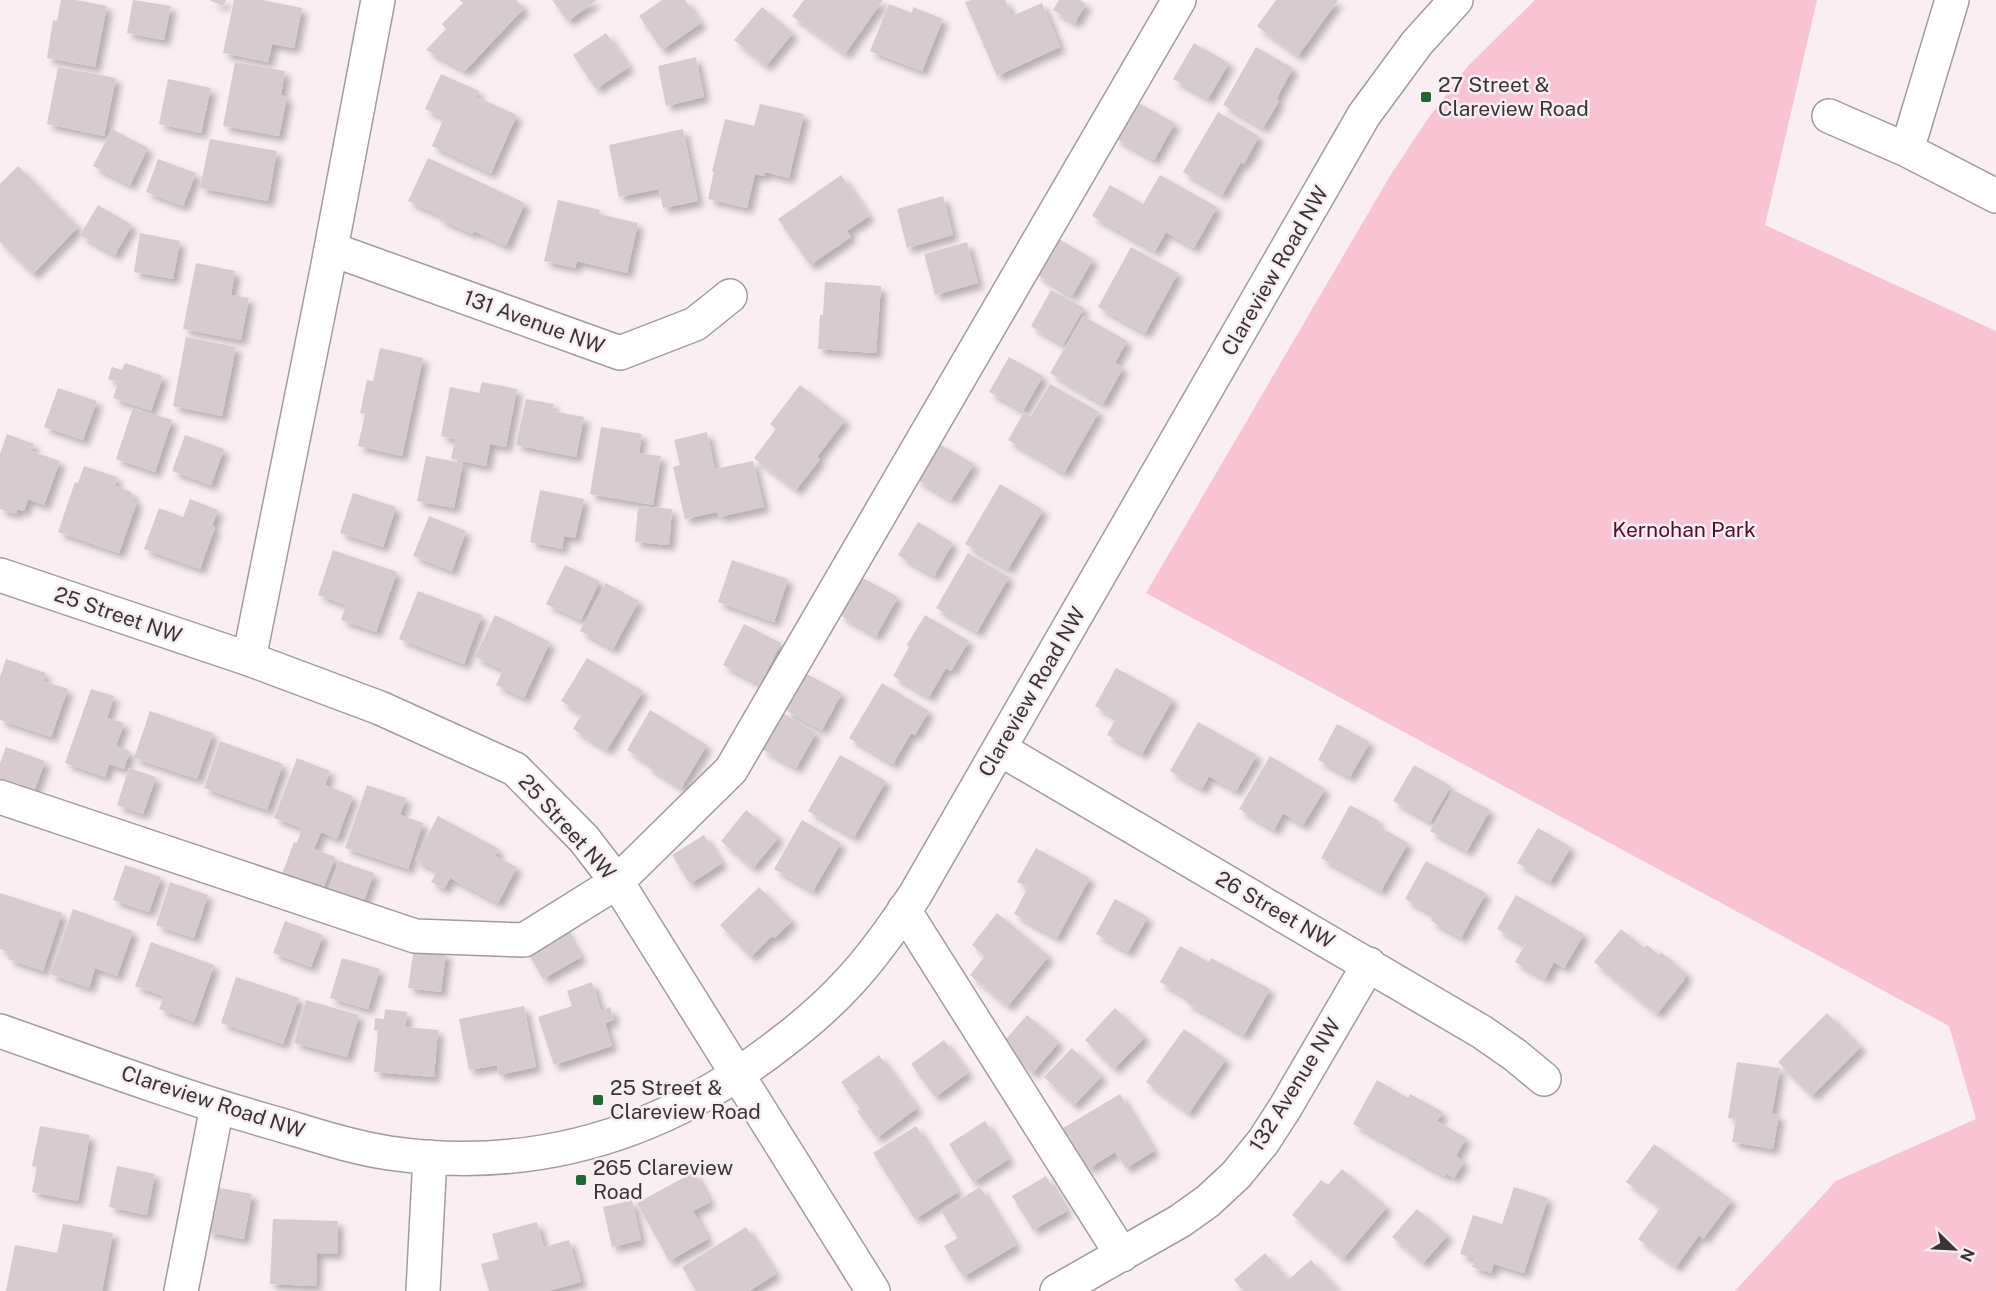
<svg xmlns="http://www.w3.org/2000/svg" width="1996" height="1291" font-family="'Public Sans',sans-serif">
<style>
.green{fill:#f8c3d3}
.building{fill:#d6cbce;filter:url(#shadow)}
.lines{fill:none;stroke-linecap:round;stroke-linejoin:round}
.minor-casing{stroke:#a59b9e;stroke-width:36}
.minor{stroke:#fff;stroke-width:33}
.poi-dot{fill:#226631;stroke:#f9eef1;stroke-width:2}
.labels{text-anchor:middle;stroke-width:5;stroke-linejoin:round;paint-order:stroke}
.poi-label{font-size:21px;fill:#393536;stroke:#f9eef1;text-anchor:start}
.street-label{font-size:21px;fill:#393536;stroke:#f9eef1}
.park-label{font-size:21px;fill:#57092f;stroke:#f9eef1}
</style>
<defs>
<filter id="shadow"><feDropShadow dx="5.5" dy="5.5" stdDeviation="3" flood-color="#0004"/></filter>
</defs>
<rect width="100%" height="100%" fill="#f9eef1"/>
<!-- green -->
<path class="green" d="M 1535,0 L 1817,0 L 1765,225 L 1996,331 L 1996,1291 L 1735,1291 L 1836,1181 L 1976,1119 L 1949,1026 L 1146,593 L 1390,176 L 1427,120 L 1467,67 Z"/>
<!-- building -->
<path class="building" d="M 61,0 L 76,0 L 107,6 L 95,67 L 47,58 L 53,20 L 57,21 Z
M 133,0 L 171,6 L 164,40 L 127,33 Z
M 209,0 L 226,0 L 223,6 Z
M 234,0 L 262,0 L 302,8 L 294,48 L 272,44 L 268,62 L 223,53 Z
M 460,0 L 516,0 L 524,8 L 465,71 L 426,50 L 446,29 L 442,24 L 463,3 Z
M 552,0 L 597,0 L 568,21 Z
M 662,0 L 685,0 L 701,23 L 662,50 L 639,16 Z
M 804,0 L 883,0 L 845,54 L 792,16 Z
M 971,0 L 1005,0 L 1012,16 L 1042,3 L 1060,47 L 997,76 L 965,2 Z
M 1059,0 L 1080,0 L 1086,4 L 1075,23 L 1053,10 Z
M 1276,0 L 1338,0 L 1298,56 L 1257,26 Z
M 889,4 L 912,13 L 913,7 L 943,19 L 922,71 L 870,51 Z
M 762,7 L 793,33 L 766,66 L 734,40 Z
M 606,33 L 629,67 L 596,89 L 573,55 Z
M 1194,43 L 1229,63 L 1208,99 L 1173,79 Z
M 1256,47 L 1293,68 L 1276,99 L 1279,101 L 1263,128 L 1223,105 Z
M 696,57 L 704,97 L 666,106 L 658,66 Z
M 235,62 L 285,71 L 281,95 L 287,97 L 279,136 L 223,126 Z
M 58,67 L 116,78 L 104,136 L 47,124 Z
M 441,74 L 479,91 L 476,97 L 517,115 L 491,173 L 432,146 L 444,118 L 425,109 Z
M 168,79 L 211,88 L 201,133 L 159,124 Z
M 1135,101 L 1175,123 L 1154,160 L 1115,138 Z
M 760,104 L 804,114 L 789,178 L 765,172 L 764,176 L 755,174 L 747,208 L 708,199 L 714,172 L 712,171 L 725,119 L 754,126 Z
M 1218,112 L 1259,136 L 1244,164 L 1241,162 L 1222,195 L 1183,172 Z
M 112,129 L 148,148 L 130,185 L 93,166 Z
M 683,129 L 698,201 L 663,208 L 659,189 L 619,197 L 609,145 Z
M 210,139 L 277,151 L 268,201 L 200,188 Z
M 428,158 L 525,203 L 506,246 L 474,231 L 473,234 L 439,219 L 441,216 L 408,201 Z
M 158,159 L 196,173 L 183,206 L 146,192 Z
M 18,166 L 78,227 L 33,274 L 0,242 L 0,184 Z
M 841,175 L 869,216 L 847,231 L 851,237 L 810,265 L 778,219 Z
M 1160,175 L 1217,207 L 1194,248 L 1166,232 L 1155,251 L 1092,216 L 1110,185 L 1143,204 Z
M 943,196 L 953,235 L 907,248 L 897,209 Z
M 558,200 L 600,210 L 599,214 L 638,223 L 627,273 L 577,261 L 575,268 L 544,261 Z
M 98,205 L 132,225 L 115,255 L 80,235 Z
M 140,233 L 180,241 L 173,279 L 134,272 Z
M 1057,238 L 1093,259 L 1072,296 L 1036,274 Z
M 967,242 L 978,283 L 935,295 L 924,254 Z
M 1131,247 L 1178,273 L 1145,333 L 1098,307 Z
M 196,263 L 235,271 L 231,295 L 249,298 L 241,340 L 183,329 Z
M 825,282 L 881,286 L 876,353 L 818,349 L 820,315 L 823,315 Z
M 1051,290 L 1084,308 L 1063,345 L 1031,326 Z
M 1083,316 L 1127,341 L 1115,363 L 1123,368 L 1103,404 L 1050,373 Z
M 186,337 L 236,347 L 222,416 L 173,406 Z
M 380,348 L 423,358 L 402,456 L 358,446 L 365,414 L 360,413 L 367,380 L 373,381 Z
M 1009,357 L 1043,376 L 1023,411 L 989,392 Z
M 125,363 L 163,376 L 151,411 L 113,398 L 118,382 L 108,379 L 112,367 L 122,370 Z
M 482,382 L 517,389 L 506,447 L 490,444 L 486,466 L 451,459 L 455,439 L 441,436 L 450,387 L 479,393 Z
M 1050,384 L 1099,412 L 1064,473 L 1008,440 L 1024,412 L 1031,416 Z
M 800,385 L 845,420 L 817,457 L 820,459 L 796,490 L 754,458 L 776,429 L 770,424 Z
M 58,388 L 97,401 L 83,440 L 44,427 Z
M 526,399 L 554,404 L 552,411 L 584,417 L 576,457 L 516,445 Z
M 133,408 L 172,420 L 155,472 L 116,459 Z
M 601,427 L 642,434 L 639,453 L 661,456 L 653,505 L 590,494 Z
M 707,432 L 715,469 L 753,461 L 764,507 L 719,517 L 717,512 L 685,519 L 673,467 L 680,465 L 674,440 Z
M 7,434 L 34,444 L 31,451 L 60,461 L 44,505 L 28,499 L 24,511 L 17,509 L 16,514 L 0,509 L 0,454 Z
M 185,435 L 224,449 L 211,485 L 172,471 Z
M 938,443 L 974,464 L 951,500 L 916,479 Z
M 426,456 L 463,463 L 454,508 L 417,501 Z
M 84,466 L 117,477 L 115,486 L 131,492 L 134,501 L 137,502 L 119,553 L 58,532 L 75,482 L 78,483 Z
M 1000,484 L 1043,510 L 1008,569 L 965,544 Z
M 540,490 L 584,499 L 575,538 L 564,536 L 562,549 L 530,542 Z
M 353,493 L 396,507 L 383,547 L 340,533 Z
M 190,499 L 218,510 L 212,526 L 215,527 L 200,569 L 144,549 L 159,508 L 183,517 Z
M 638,506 L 672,509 L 669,545 L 635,542 Z
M 429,516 L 466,531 L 452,571 L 413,556 Z
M 918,522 L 953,543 L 934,576 L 898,555 Z
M 333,550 L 397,572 L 376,632 L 341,620 L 346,605 L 318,595 Z
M 968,553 L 1009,577 L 977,632 L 936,608 Z
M 732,560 L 788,579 L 774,622 L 718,602 Z
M 565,565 L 600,581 L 581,620 L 546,604 Z
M 861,577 L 898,597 L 876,636 L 840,615 Z
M 606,583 L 639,601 L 613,649 L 580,631 Z
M 418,591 L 482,615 L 464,664 L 399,639 Z
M 495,615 L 550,642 L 524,698 L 496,685 L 503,670 L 475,657 Z
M 925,615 L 969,641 L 951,671 L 946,668 L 929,697 L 893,676 L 909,647 L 907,645 Z
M 744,624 L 781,643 L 760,684 L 723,665 Z
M 587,658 L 643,691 L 607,750 L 573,729 L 582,714 L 561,701 Z
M 6,659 L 46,673 L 43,681 L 68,689 L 51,737 L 0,720 L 0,677 Z
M 1116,668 L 1173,699 L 1142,754 L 1107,735 L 1116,718 L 1095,706 Z
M 805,673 L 842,693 L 822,730 L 785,710 Z
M 882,683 L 929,711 L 915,735 L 911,733 L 893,764 L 849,738 Z
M 91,689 L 114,696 L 107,718 L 124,723 L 116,746 L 130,751 L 124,769 L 109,764 L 105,777 L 65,763 Z
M 650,710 L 707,745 L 681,788 L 648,767 L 649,764 L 627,750 Z
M 150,711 L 213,733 L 197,779 L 134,758 Z
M 783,713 L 816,733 L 796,768 L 762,749 Z
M 1198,722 L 1257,755 L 1236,791 L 1209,776 L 1202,789 L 1170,771 Z
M 1337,724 L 1370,742 L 1350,777 L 1318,760 Z
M 220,741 L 283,764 L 267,810 L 204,788 Z
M 6,747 L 45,761 L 31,800 L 0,789 L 0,763 Z
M 840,755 L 886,781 L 854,837 L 808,811 Z
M 1270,756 L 1325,789 L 1303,825 L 1283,813 L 1274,830 L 1239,809 Z
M 297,758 L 330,771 L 325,785 L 353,796 L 337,839 L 321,832 L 314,849 L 335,857 L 319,900 L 278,885 L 294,842 L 297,843 L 302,828 L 274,818 Z
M 1414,765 L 1451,786 L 1430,822 L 1393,801 Z
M 129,768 L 156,777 L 143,814 L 117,805 Z
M 367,785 L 406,798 L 400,815 L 423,823 L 408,869 L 345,848 Z
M 1453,790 L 1490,810 L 1467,851 L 1430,831 Z
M 1350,805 L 1379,821 L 1376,825 L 1408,843 L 1381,891 L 1321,858 Z
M 746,810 L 779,837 L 753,868 L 721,841 Z
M 438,816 L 499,849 L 495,856 L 517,867 L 498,903 L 450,878 L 444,889 L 431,882 L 437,871 L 415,860 Z
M 802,820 L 841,843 L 813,891 L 774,869 Z
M 1538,828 L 1571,847 L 1550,882 L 1517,863 Z
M 704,835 L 722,863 L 690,884 L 672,855 Z
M 1036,848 L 1090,878 L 1057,938 L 1014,914 L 1028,887 L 1017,882 Z
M 339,861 L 374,873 L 360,912 L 325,900 Z
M 1426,861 L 1486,893 L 1461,938 L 1431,921 L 1434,915 L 1405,899 Z
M 125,865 L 161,877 L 149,912 L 113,900 Z
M 170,882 L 208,895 L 194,938 L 156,925 Z
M 759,887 L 792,921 L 775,938 L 772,936 L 751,957 L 720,925 Z
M 0,893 L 62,913 L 43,971 L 8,959 L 10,952 L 0,949 Z
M 1516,895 L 1584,934 L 1564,968 L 1554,962 L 1545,979 L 1515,962 L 1525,945 L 1497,929 Z
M 1115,899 L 1148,917 L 1128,952 L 1096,934 Z
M 73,909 L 133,931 L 117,976 L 95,968 L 89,988 L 50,974 Z
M 997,913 L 1049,956 L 1008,1006 L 970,975 L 985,956 L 972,945 Z
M 285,921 L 323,935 L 311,967 L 273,953 Z
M 560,921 L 581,957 L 543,979 L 523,944 Z
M 1621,929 L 1644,948 L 1647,945 L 1659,955 L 1661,952 L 1687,974 L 1684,978 L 1685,979 L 1657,1014 L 1594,962 Z
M 151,942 L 214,965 L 194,1022 L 159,1009 L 164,996 L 135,986 Z
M 1180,946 L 1209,962 L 1211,958 L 1270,989 L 1244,1035 L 1186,1002 L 1188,998 L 1160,982 Z
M 414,948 L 446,953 L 441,992 L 408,988 Z
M 342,958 L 380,969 L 368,1009 L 330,998 Z
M 236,977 L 299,998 L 283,1044 L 221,1023 Z
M 592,982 L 601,1011 L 610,1007 L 614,1020 L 605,1023 L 612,1046 L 554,1065 L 538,1017 L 572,1006 L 567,991 Z
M 306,1000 L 359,1015 L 347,1057 L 294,1043 Z
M 524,1006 L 536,1067 L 499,1075 L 497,1065 L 469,1070 L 459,1019 Z
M 1115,1008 L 1145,1037 L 1114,1069 L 1085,1040 Z
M 385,1009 L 407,1012 L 405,1027 L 438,1030 L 434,1077 L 374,1072 L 378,1030 L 374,1030 L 375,1018 L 384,1019 Z
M 1827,1013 L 1861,1047 L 1812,1096 L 1778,1062 Z
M 1027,1015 L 1059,1042 L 1033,1073 L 1000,1046 Z
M 1184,1029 L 1226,1059 L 1189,1113 L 1146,1082 Z
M 944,1040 L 968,1073 L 935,1097 L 911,1064 Z
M 1072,1048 L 1102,1076 L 1074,1105 L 1044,1077 Z
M 879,1055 L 917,1108 L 877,1138 L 857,1111 L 860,1109 L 841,1082 Z
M 1737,1062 L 1780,1068 L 1772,1114 L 1779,1115 L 1773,1149 L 1732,1142 L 1736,1119 L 1728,1118 Z
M 1377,1080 L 1408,1098 L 1410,1094 L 1443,1112 L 1437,1121 L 1466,1138 L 1456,1156 L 1464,1162 L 1454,1178 L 1446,1173 L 1445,1176 L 1353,1124 Z
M 1120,1094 L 1154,1151 L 1126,1168 L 1115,1152 L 1088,1169 L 1063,1128 Z
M 985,1121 L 1009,1159 L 973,1182 L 949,1144 Z
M 40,1126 L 90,1135 L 78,1201 L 32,1192 L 37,1167 L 32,1166 Z
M 916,1126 L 958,1192 L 915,1219 L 873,1153 Z
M 1654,1144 L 1732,1200 L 1703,1239 L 1699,1235 L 1676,1267 L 1638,1239 L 1661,1207 L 1626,1182 Z
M 117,1166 L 155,1174 L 147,1215 L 109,1207 Z
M 1342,1169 L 1387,1207 L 1343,1259 L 1292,1215 L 1321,1180 L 1328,1185 Z
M 694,1172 L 710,1202 L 693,1211 L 708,1239 L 669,1261 L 637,1203 Z
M 1046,1176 L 1067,1211 L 1033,1230 L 1012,1196 Z
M 215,1187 L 252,1194 L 244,1239 L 207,1232 Z
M 980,1187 L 1016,1245 L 963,1277 L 944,1246 L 958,1238 L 941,1211 Z
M 1514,1187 L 1548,1198 L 1524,1273 L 1494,1264 L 1491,1273 L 1472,1267 L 1474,1258 L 1460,1254 L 1473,1215 L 1502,1224 Z
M 632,1200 L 641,1240 L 612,1247 L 603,1207 Z
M 1417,1209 L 1448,1235 L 1423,1263 L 1392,1237 Z
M 273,1219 L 338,1221 L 337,1254 L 317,1253 L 316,1286 L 270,1284 Z
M 537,1222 L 544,1247 L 569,1240 L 581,1282 L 548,1291 L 489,1291 L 481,1264 L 499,1259 L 492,1234 Z
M 63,1224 L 113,1233 L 102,1291 L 6,1291 L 15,1245 L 57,1253 Z
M 746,1227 L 776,1274 L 749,1291 L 696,1291 L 682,1267 Z
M 1265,1253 L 1288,1280 L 1311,1260 L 1339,1291 L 1244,1291 L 1234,1280 Z"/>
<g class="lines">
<defs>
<path id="minor" d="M 1952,0 L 1907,150 L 1996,196
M 1829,116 L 1907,150
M 331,249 L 620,353 L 695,324 L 730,296
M 0,575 L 249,659 L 380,708 L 515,769 L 584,839 L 617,882 L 873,1291
M 249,659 L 327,270 L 378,0
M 1000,749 L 1482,1032 L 1515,1055 L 1544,1079
M 0,797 L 415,936 L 524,940 L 617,882 L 731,770 L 1179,0
M 904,910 L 1122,1255
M 0,1031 C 91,1063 182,1097 274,1123 C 312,1134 350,1147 389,1153 C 535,1174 666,1133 781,1043 C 805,1025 829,1004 850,981 C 875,954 895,925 915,895 L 1364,115 L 1417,43 L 1456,0
M 181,1291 L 217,1107
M 423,1291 L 430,1157
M 1057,1291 L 1180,1221 L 1208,1201 L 1236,1175 L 1263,1142 L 1285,1108 L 1369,964"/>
</defs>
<!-- minor casing -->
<use href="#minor" class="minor-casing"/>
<!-- minor -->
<use href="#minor" class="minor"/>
</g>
<!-- markers -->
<g class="poi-dot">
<rect x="1420" y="91" width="12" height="12" rx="3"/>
<rect x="592" y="1094" width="12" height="12" rx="3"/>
<rect x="575" y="1174" width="12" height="12" rx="3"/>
</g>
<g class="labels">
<!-- poi labels -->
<g class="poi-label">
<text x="1438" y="92">27 Street &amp;<tspan x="1438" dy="24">Clareview Road</tspan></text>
<text x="610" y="1095">25 Street &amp;<tspan x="610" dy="24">Clareview Road</tspan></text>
<text x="593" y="1175">265 Clareview<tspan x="593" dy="24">Road</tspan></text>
</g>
<!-- street labels -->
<g class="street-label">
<text transform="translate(1275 271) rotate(-60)" y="7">Clareview Road NW</text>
<text transform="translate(534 322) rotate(20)" y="7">131 Avenue NW</text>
<text transform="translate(118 615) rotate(19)" y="7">25 Street NW</text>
<text transform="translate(1032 692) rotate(-60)" y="7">Clareview Road NW</text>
<text transform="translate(567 827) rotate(48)" y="7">25 Street NW</text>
<text transform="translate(1275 910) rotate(30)" y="7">26 Street NW</text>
<text transform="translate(1295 1085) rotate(-58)" y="7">132 Avenue NW</text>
<text transform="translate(213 1102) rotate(18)" y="7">Clareview Road NW</text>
</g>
<!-- park labels -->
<g class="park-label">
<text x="1684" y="537">Kernohan Park</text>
</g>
</g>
<!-- north arrow -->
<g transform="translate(1954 1249) rotate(114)" stroke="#f9eef1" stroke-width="4.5" paint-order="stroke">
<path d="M0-4.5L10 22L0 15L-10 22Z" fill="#393536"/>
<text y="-9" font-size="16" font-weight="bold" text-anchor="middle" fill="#393536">N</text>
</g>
</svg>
